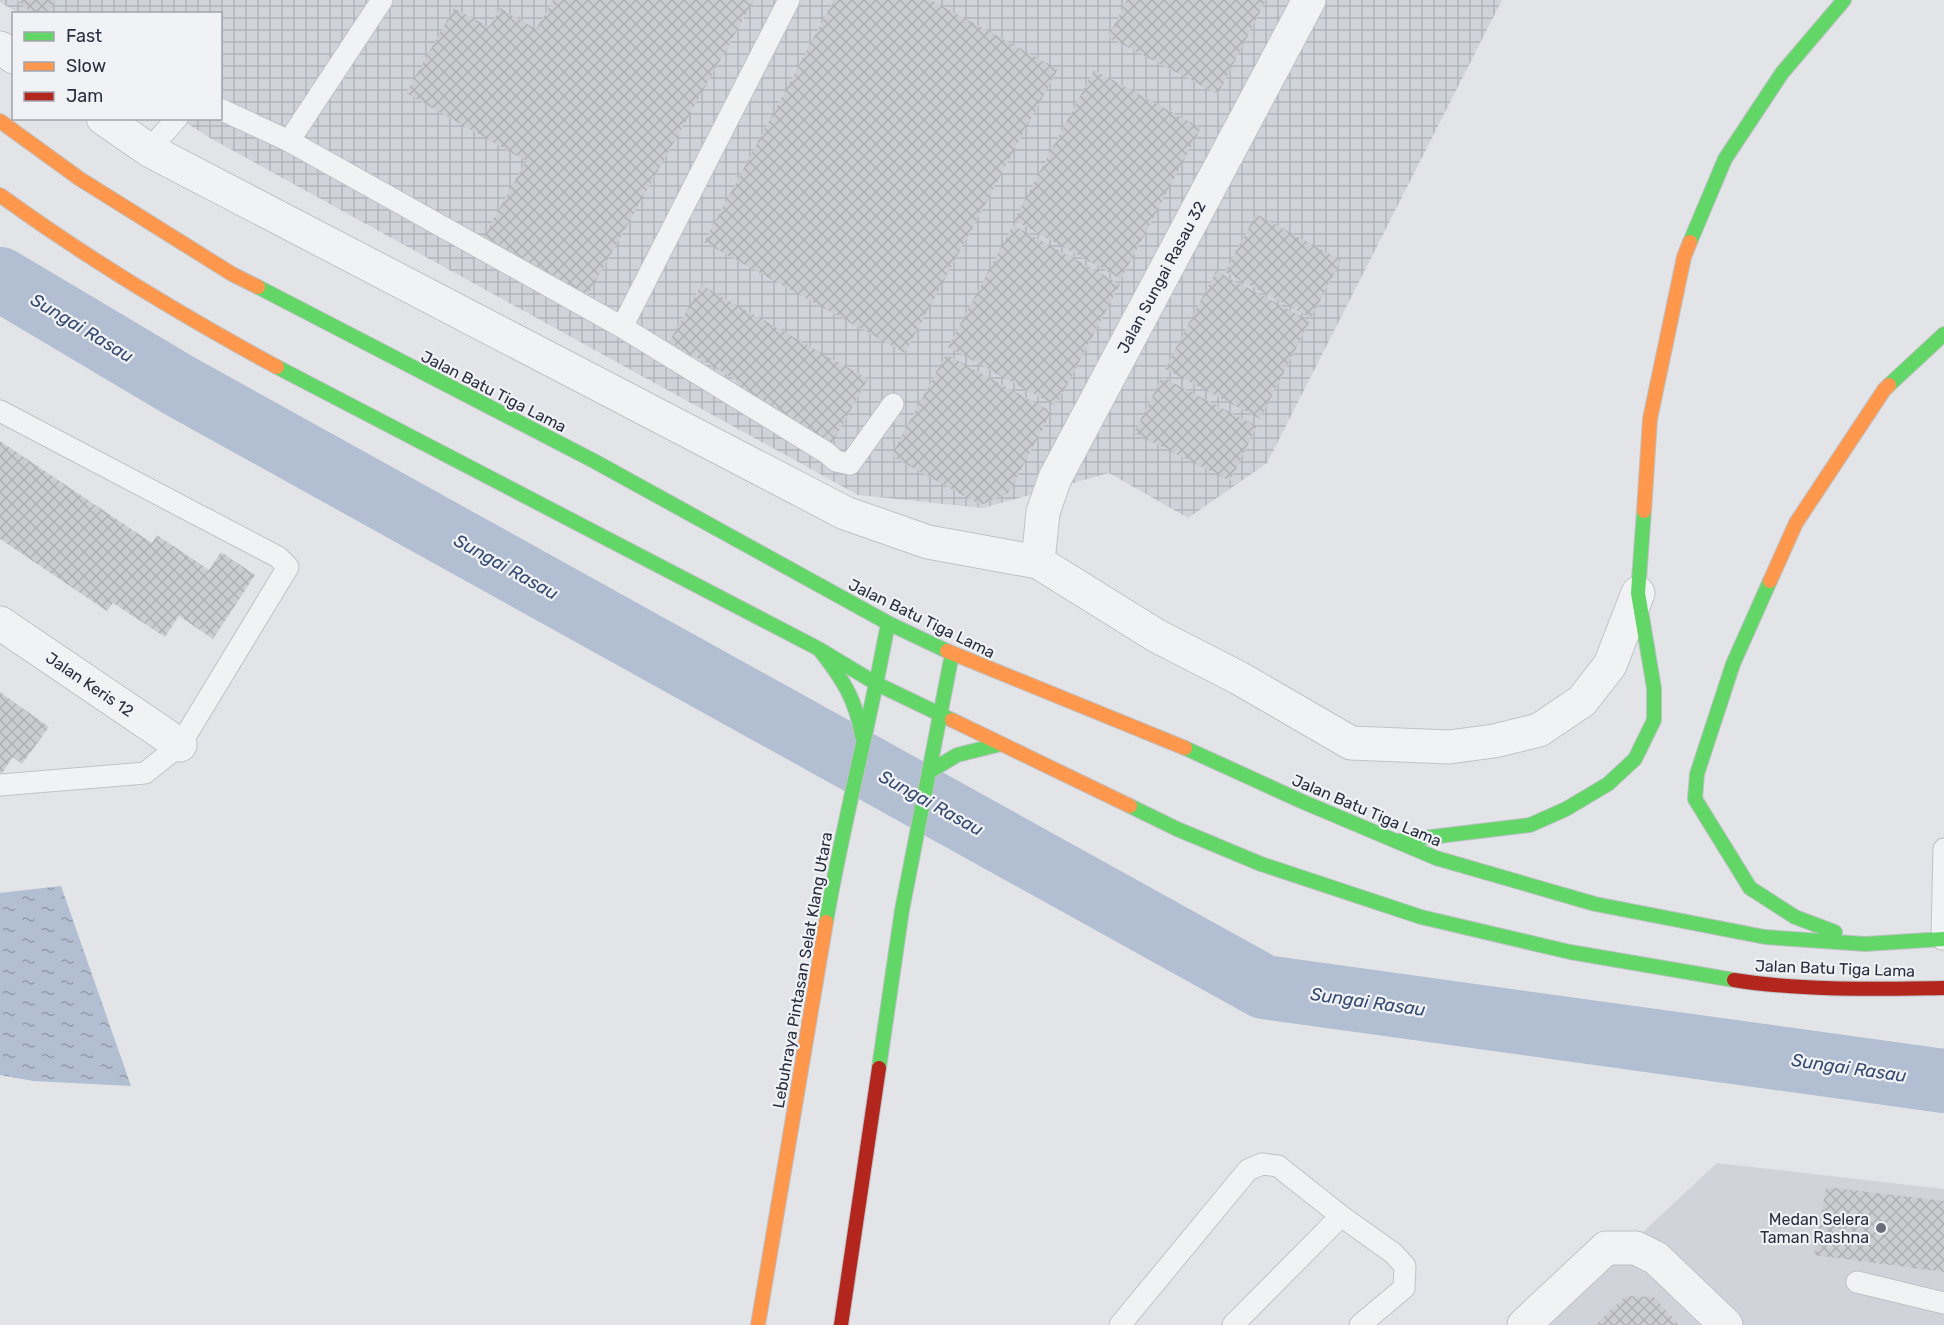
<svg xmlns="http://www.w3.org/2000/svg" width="1944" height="1325" font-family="Rubik,sans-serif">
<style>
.built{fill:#d0d3da}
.industrial{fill:url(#industrial-grid)}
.water{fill:url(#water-ripples)}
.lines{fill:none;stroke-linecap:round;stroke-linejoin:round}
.river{stroke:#b2bed1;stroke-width:64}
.building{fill:url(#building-cross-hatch)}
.lane-casing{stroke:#c0c2c5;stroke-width:23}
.street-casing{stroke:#c0c2c5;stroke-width:35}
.fast-casing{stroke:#bec1c5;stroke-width:16}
.slow-casing{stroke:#bec1c5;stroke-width:16}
.jam-casing{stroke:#bec1c5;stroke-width:16}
.lane{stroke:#f1f2f4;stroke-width:21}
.street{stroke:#f1f2f4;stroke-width:33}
.fast{stroke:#63d668;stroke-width:14}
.slow{stroke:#ff974d;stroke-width:14}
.jam{stroke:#b3261e;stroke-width:14}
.poi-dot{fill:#6a6e7a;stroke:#f0f2f6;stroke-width:2}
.labels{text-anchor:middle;stroke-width:4.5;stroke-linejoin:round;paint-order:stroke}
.street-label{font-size:16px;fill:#2a2f3f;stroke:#f0f2f6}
.poi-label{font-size:16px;fill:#2a2f3f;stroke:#f0f2f6;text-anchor:end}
.water-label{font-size:18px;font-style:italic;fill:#354a71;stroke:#f0f2f6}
</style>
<defs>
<pattern id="industrial-grid" width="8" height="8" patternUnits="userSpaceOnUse" patternTransform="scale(1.5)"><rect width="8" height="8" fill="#d0d3da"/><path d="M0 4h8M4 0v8" fill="none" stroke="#b3b5bc"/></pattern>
<pattern id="water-ripples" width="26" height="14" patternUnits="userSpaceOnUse" patternTransform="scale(1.5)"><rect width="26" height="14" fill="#b2bed1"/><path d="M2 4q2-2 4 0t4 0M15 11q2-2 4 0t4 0" fill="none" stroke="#919bab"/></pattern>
<pattern id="building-cross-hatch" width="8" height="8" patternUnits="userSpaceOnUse" patternTransform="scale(1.5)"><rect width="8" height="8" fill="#cccdd1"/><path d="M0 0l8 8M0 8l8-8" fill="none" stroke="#afb0b4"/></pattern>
</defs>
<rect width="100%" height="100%" fill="#e2e4e7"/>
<!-- built -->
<path class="built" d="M 1717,1163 L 1944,1189 L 1944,1325 L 1543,1325 Z"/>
<!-- industrial -->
<path class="industrial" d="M 0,0 L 1502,0 L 1267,463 L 1188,518 L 1109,473 L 983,508 L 858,495 L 210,138 L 180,119 L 220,118 L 220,14 L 18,13 L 0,2 Z"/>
<!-- water -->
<path class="water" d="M 61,886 L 131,1086 L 33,1081 L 0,1075 L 0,893 Z"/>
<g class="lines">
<!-- river -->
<path class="river" d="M 0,279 L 180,386 L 1264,987 L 1944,1081"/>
</g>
<!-- building -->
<path class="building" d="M 16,0 L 56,0 L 46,14 L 34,14 Z
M 553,0 L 754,0 L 584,302 L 480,243 L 526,161 L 406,93 L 454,8 L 489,27 L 500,8 L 536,29 Z
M 834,0 L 931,0 L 1058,69 L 905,353 L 704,242 Z
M 1127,0 L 1266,0 L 1218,94 L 1108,37 Z
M 1094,70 L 1201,128 L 1121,279 L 1014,220 Z
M 1256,214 L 1341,260 L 1311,318 L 1225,272 Z
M 1013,225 L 1120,284 L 1056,406 L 948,347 Z
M 1216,271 L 1310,321 L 1260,419 L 1165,369 Z
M 701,285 L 868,379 L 830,447 L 732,392 L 738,381 L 669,342 Z
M 946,354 L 1052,412 L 1008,493 L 981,505 L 891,456 Z
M 1162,377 L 1257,426 L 1230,481 L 1134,433 Z
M 0,441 L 152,543 L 157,535 L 209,570 L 221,552 L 255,575 L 213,639 L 179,616 L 165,637 L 113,603 L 107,611 L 0,539 Z
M 0,692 L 49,727 L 22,764 L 13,757 L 0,776 Z
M 1826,1187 L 1944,1201 L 1944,1272 L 1814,1255 Z
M 1626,1296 L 1654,1297 L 1679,1325 L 1595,1325 Z"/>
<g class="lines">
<defs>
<path id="lane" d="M 220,109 L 289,141 L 622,327 L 827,453 L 836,461 L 850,464 L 893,404
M 289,141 L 382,0
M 149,150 L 177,118
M 622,327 L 789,0
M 0,411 L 278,557 L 288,567 L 180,745 L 145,773 L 0,785
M 1944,849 L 1942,939 L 1944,939
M 1857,1282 L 1944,1303
M 1120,1325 L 1248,1170 L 1262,1164 L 1278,1166 L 1341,1216 L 1393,1253 L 1405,1266 L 1404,1288 L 1360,1325
M 1233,1325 L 1341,1216"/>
<path id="street" d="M 0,48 L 14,57
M 103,118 L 149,150 L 845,513 L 928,542 L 1038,562 L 1157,636 L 1239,678 L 1351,743 L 1449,747 L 1494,741 L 1539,730 L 1582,701 L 1610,665 L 1638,593
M 1038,562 L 1043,512 L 1055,478 L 1309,0
M 0,623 L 180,745
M 1524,1325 L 1606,1248 L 1636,1248 L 1656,1258 L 1726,1325"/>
<path id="fast" d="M 1690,242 L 1725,159 L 1782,73 L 1844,0
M 258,287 L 594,461 L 888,623 L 947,651
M 277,367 L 819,649 L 877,684 L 952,720
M 1889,385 L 1944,334
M 1770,581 L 1733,664 L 1697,774 L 1695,799 L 1750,888 L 1795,917 L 1835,932
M 819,649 C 842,678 856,699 862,736
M 1185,748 L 1301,801 L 1436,858 L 1595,904 L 1765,937 L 1865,944 L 1944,939
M 929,772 L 957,755 L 1001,744
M 1130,806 L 1177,829 L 1261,864 L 1421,917 L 1570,952 L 1734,980
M 1398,841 L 1530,825 L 1566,809 L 1608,784 L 1635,759 L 1654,720 L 1654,688 L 1638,593 L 1644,511
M 826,922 C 843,822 870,723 888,623
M 879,1068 L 902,910 L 952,654"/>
<path id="slow" d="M 0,121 L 80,179 L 232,274 L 258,287
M 0,195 C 88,259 181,315 277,367
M 1644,511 L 1650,419 L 1684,257 L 1690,242
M 1770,581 L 1796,523 L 1884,390 L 1889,385
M 947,651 L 1185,748
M 952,720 L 1130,806
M 758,1325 L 826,922"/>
<path id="jam" d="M 1734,980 C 1803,991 1874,989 1944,988
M 841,1325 L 879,1068"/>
</defs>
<!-- lane casing -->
<use href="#lane" class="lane-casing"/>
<!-- street casing -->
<use href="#street" class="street-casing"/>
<!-- fast casing -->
<use href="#fast" class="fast-casing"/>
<!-- slow casing -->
<use href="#slow" class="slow-casing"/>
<!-- jam casing -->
<use href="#jam" class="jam-casing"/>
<!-- lane -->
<use href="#lane" class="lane"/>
<!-- street -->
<use href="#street" class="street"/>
<!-- fast -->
<use href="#fast" class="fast"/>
<!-- slow -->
<use href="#slow" class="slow"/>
<!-- jam -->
<use href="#jam" class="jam"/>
</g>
<!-- markers -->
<circle class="poi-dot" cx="1881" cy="1228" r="6"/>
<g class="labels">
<!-- street labels -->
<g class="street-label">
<text transform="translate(1161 277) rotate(-62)" y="6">Jalan Sungai Rasau 32</text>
<text transform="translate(494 391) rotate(27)" y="6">Jalan Batu Tiga Lama</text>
<text transform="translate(922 618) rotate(26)" y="6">Jalan Batu Tiga Lama</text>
<text transform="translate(90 684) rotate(34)" y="6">Jalan Keris 12</text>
<text transform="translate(1367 810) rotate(23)" y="6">Jalan Batu Tiga Lama</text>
<text transform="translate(1835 968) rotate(2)" y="6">Jalan Batu Tiga Lama</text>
<text transform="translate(802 970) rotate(-80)" y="6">Lebuhraya Pintasan Selat Klang Utara</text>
</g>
<!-- poi labels -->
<g class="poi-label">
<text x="1869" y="1225">Medan Selera<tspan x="1869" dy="18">Taman Rashna</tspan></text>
</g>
<!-- water labels -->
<g class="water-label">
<text transform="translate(82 328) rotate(31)" y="6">Sungai Rasau</text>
<text transform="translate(506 567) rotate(29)" y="6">Sungai Rasau</text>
<text transform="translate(931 803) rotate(29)" y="6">Sungai Rasau</text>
<text transform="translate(1368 1002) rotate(8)" y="6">Sungai Rasau</text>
<text transform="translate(1849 1068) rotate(8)" y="6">Sungai Rasau</text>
</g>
</g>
<!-- legend -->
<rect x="12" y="12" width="210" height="108" fill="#f0f2f6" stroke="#a1a4ad" stroke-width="1.5"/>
<rect x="24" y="32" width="30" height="9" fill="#63d668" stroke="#a1a4ad" stroke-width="1.5"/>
<text x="66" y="42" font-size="18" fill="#2a2f3f">Fast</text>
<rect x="24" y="62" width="30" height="9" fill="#ff974d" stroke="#a1a4ad" stroke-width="1.5"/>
<text x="66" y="72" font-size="18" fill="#2a2f3f">Slow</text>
<rect x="24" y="92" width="30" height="9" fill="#b3261e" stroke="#a1a4ad" stroke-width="1.5"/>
<text x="66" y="102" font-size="18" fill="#2a2f3f">Jam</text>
</svg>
